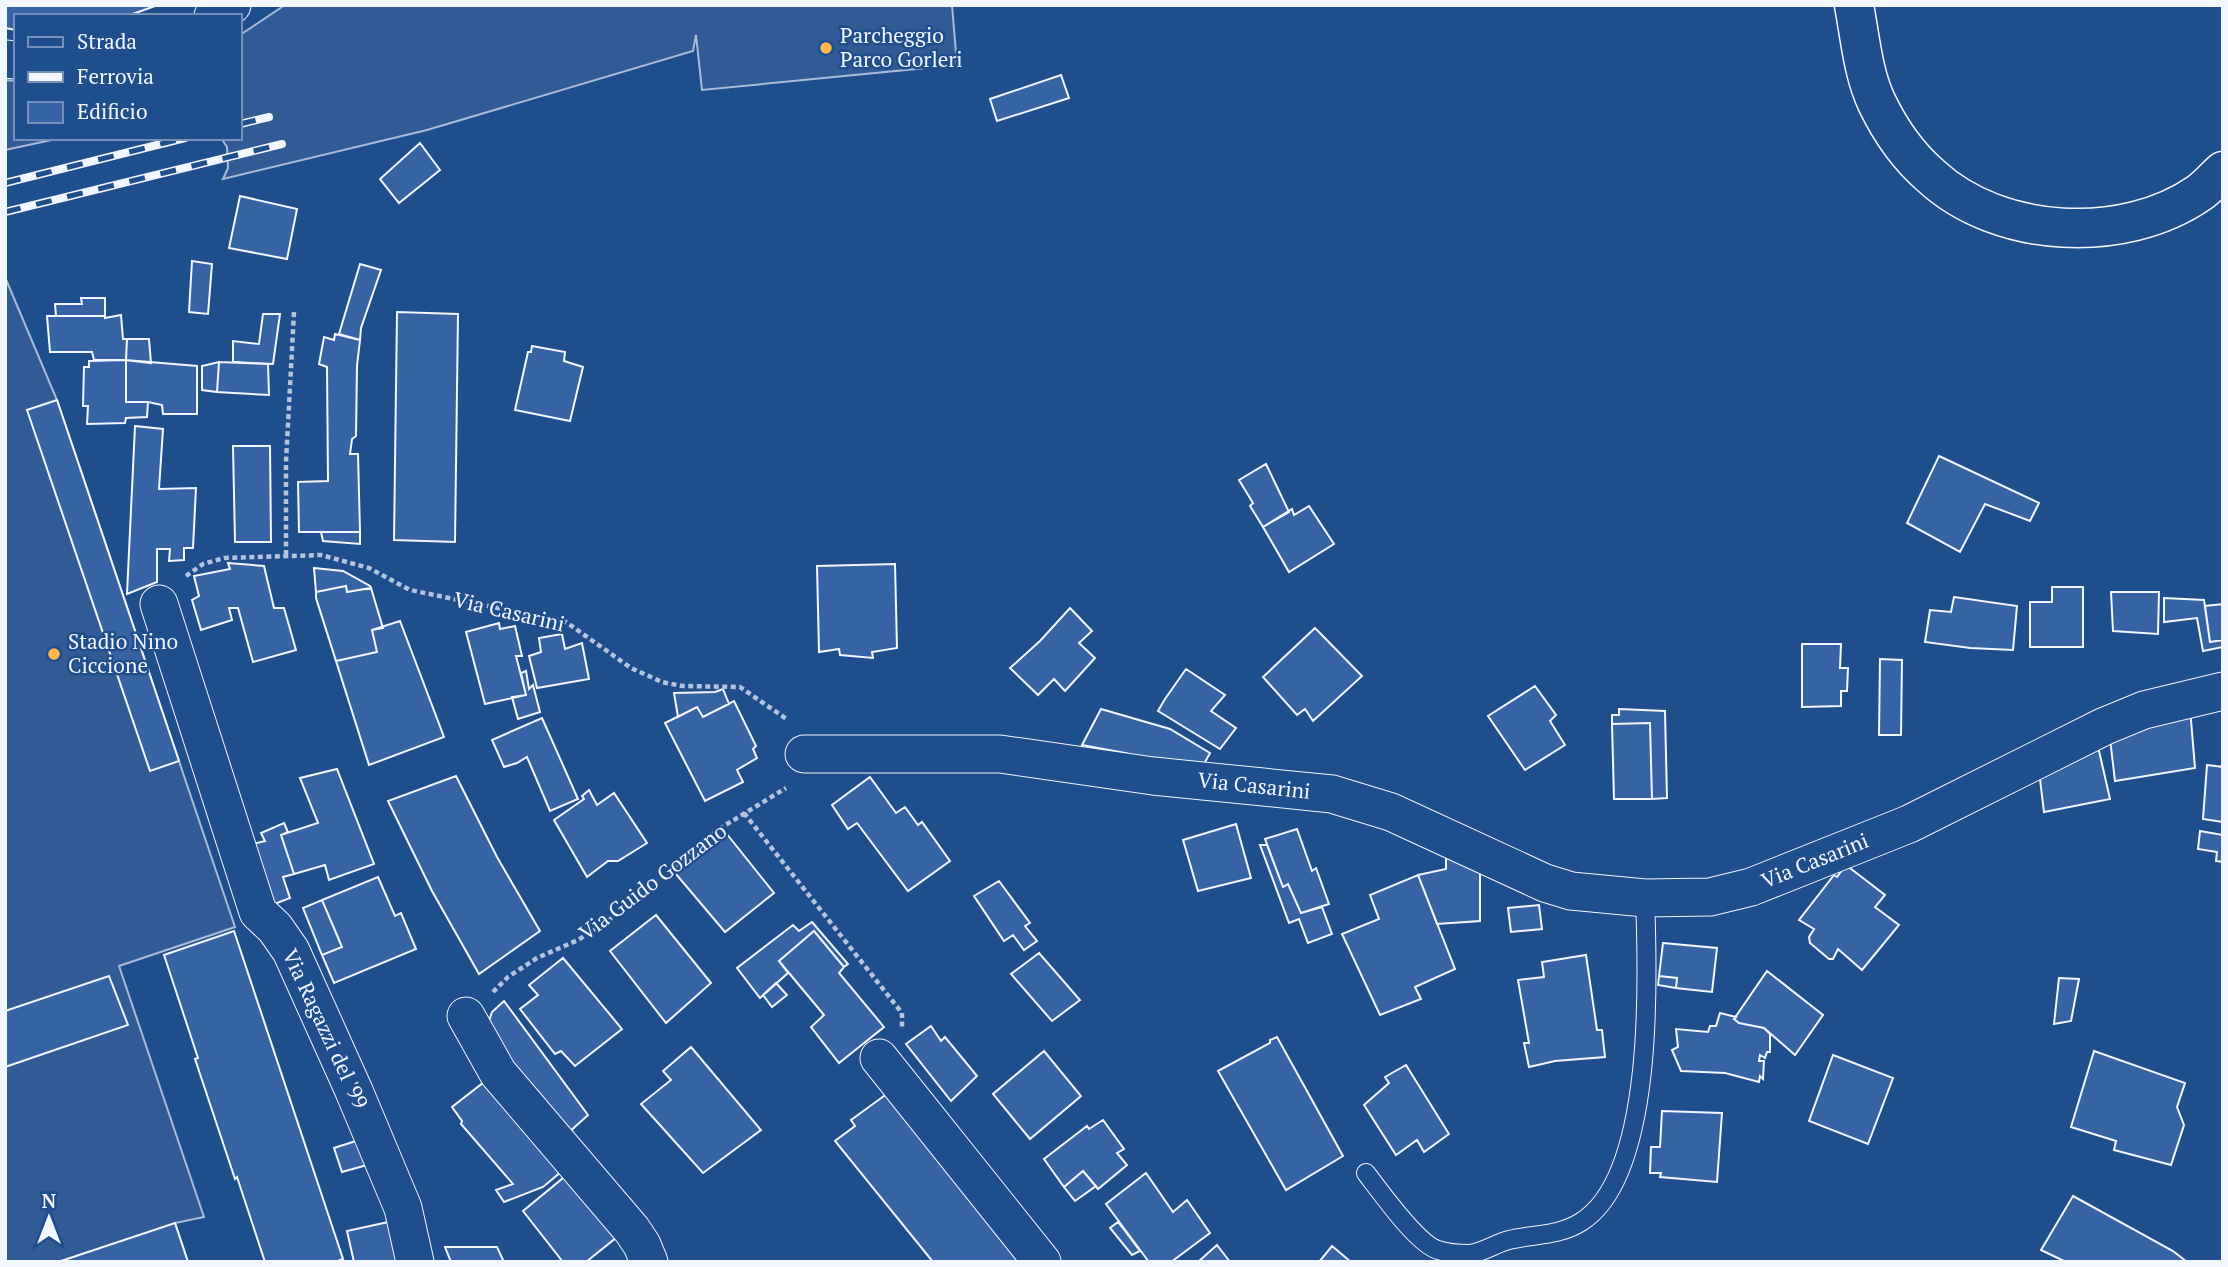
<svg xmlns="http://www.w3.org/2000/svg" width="2228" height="1267" font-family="'PT Serif',serif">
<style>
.built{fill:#305b95;stroke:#a8bbd7;stroke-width:2}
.building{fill:#3563a3;stroke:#f2f6ff;stroke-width:2}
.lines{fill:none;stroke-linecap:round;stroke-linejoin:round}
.lane-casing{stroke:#f2f6ff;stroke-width:20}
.street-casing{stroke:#f2f6ff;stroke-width:39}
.highway-casing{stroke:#f2f6ff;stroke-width:41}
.path{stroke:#b3c4dc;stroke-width:4.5;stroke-dasharray:5 3.5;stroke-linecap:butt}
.lane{stroke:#1f4e8c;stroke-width:18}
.street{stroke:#1f4e8c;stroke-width:37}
.highway{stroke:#1f4e8c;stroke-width:38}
.rail-casing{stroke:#f2f6ff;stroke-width:8}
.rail{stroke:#1f4e8c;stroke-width:5;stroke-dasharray:16;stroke-linecap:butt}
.poi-dot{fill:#ffb74d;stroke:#1f4e8c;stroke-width:2.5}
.labels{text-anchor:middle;stroke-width:5;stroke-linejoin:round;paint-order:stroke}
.poi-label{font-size:21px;fill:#f2f6ff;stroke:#1f4e8c;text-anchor:start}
.street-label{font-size:21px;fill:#f2f6ff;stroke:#1f4e8c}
</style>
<rect width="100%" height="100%" fill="#1f4e8c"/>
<!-- built -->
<path class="built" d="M 285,5 L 952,5 L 957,65 L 702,90 L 696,35 L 693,51 L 427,130 L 223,179 L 228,168 L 227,147 L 221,138 L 240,138 L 240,35 Z
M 5,80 L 16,81 L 16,138 L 61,138 L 5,150 Z
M 5,277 L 57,400 L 235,927 L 119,966 L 204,1217 L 175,1223 L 188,1262 L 5,1262 Z"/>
<!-- building -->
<path class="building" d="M 5,5 L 158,5 L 127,16 L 16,16 L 16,30 L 5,28 Z
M 1061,75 L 1069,98 L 997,121 L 990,99 Z
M 420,143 L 440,170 L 399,203 L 380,179 Z
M 240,196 L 297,209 L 287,259 L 229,248 Z
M 192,261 L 212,264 L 208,314 L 189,312 Z
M 360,264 L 381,270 L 361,328 L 360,340 L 339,334 Z
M 81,298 L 105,298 L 105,316 L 56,316 L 55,304 L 82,304 Z
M 397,312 L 458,314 L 455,542 L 394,540 Z
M 263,314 L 280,314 L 273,364 L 233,362 L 233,341 L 259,344 Z
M 121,315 L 123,339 L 127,339 L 126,360 L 94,360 L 92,352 L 50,352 L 47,316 L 105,316 L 105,318 Z
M 335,334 L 360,340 L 357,366 L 356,436 L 352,439 L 350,454 L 358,454 L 360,532 L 299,532 L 298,482 L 328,481 L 327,367 L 319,364 L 324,337 L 334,340 Z
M 127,339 L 149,339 L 151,363 L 126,360 Z
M 532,346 L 565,352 L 564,361 L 583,367 L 570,421 L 515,410 L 528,352 L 531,352 Z
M 126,360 L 197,366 L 197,414 L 163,414 L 162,405 L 148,402 L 126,402 Z
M 126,360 L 126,402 L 148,402 L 147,417 L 126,418 L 125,423 L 87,424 L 88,406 L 83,406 L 84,367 L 89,367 L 89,361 Z
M 219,362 L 268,364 L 269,395 L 217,392 Z
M 219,362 L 217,392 L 202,390 L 202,366 Z
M 57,400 L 179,761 L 150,771 L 27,410 Z
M 135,426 L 163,429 L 159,489 L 196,488 L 193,548 L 184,548 L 184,560 L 169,561 L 170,549 L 157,549 L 157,582 L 127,594 Z
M 233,446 L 270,446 L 271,542 L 235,542 Z
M 1939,456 L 2039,503 L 2030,521 L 1985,504 L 1960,552 L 1907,523 Z
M 1266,464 L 1289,512 L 1263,527 L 1250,506 L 1253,503 L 1239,480 Z
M 1309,506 L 1334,544 L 1289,572 L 1263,527 L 1292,509 L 1294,515 Z
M 321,532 L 360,532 L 360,544 L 323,541 Z
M 228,563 L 264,566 L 274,608 L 284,608 L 296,650 L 253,662 L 238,608 L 229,608 L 232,620 L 201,630 L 192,600 L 199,596 L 194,576 L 230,569 Z
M 895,564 L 897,648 L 872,652 L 873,658 L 840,655 L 839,649 L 819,652 L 817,566 Z
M 314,568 L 343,571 L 370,586 L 371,588 L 347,592 L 346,586 L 316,592 Z
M 346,586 L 347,592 L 371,588 L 383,628 L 372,630 L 377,652 L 336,661 L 316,598 L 316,592 Z
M 2052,587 L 2083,587 L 2083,647 L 2030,647 L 2030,602 L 2052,602 Z
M 2111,592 L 2159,592 L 2158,634 L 2113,631 Z
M 1954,597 L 2017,606 L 2013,650 L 1970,648 L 1925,642 L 1930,610 L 1951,612 Z
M 2164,598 L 2204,600 L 2210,642 L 2223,640 L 2223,647 L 2203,651 L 2197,618 L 2164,622 Z
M 2223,604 L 2223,640 L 2210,642 L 2205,606 Z
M 1070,608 L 1092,631 L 1079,643 L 1095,658 L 1065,691 L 1054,679 L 1038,695 L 1010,668 L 1040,641 Z
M 400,621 L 444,737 L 369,765 L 336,661 L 377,652 L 372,630 Z
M 499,623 L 500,629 L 515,626 L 522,656 L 516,656 L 526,695 L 485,704 L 466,632 Z
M 1315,628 L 1362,676 L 1313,721 L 1305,709 L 1297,715 L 1263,677 Z
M 562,634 L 565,649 L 582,643 L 589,679 L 537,688 L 529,656 L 541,652 L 539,638 Z
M 1802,644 L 1841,644 L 1840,668 L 1848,668 L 1847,691 L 1841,691 L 1841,706 L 1802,707 Z
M 1880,659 L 1902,660 L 1901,735 L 1879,735 Z
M 1186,669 L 1225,695 L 1211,711 L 1236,728 L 1220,749 L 1158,711 L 1165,699 Z
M 526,671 L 529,689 L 533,685 L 540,712 L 518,719 L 512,697 L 526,695 L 521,673 Z
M 1535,686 L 1556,715 L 1550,721 L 1565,745 L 1525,770 L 1488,716 Z
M 723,689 L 729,704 L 703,717 L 697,707 L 678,717 L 674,693 L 715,692 Z
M 734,701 L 756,746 L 753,749 L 757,758 L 737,770 L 743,782 L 705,801 L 665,723 L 697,707 L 703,717 Z
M 2190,708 L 2195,768 L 2115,781 L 2109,730 Z
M 1101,709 L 1170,729 L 1210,753 L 1199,773 L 1125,753 L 1082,745 Z
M 1619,709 L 1665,711 L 1667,798 L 1652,799 L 1650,723 L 1612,724 L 1612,715 L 1619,715 Z
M 542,718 L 578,799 L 550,811 L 527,757 L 517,763 L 504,767 L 492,740 Z
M 1650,723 L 1652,799 L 1614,799 L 1612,724 Z
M 2097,742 L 2110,799 L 2044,812 L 2040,779 Z
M 2207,765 L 2223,767 L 2223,822 L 2203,819 Z
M 337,769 L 374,864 L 329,880 L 325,865 L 294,874 L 281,835 L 318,823 L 300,778 Z
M 456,776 L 497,857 L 540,931 L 479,974 L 432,891 L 388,801 Z
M 870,777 L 896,813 L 905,807 L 918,825 L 922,822 L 950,861 L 908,891 L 857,823 L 848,829 L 832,805 Z
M 589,790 L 597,805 L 614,793 L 647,843 L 618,861 L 608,861 L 587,877 L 554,820 L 584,799 L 582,796 Z
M 284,823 L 288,832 L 281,835 L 294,874 L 283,877 L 290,898 L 267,907 L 249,845 L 265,841 L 261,833 Z
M 1236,824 L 1251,878 L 1198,891 L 1183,840 Z
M 1297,829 L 1312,871 L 1316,868 L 1329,904 L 1301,913 L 1288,884 L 1283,887 L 1265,839 Z
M 2200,831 L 2223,835 L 2223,862 L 2216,861 L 2217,852 L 2198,849 Z
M 726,833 L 774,893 L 725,932 L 675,873 Z
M 1260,845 L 1267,845 L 1283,887 L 1288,884 L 1301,913 L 1322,907 L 1332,934 L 1308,943 L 1299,919 L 1289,923 Z
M 1446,848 L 1480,863 L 1480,921 L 1437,924 L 1418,875 L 1446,869 Z
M 1846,865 L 1885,895 L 1875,907 L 1899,925 L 1862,970 L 1838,949 L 1833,959 L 1829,959 L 1810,943 L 1809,937 L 1814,929 L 1799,920 L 1834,875 L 1837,877 Z
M 1418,875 L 1455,969 L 1415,987 L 1421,999 L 1380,1015 L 1342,934 L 1379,919 L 1370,895 Z
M 378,877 L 395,916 L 401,913 L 416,949 L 334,983 L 322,955 L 342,947 L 322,900 Z
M 999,881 L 1030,923 L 1025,926 L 1037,941 L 1024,950 L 1013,935 L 1004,941 L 974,896 Z
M 322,900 L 342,947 L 322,955 L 303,908 Z
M 1539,905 L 1542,929 L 1511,932 L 1508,908 Z
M 656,915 L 711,983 L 666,1023 L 610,951 Z
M 812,922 L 848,964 L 844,967 L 814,931 L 779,961 L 788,973 L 760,998 L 737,968 L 793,925 L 799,931 Z
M 234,931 L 343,1259 L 335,1262 L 265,1262 L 237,1177 L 235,1179 L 195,1059 L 198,1058 L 164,955 Z
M 814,931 L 844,967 L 839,973 L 884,1027 L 839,1063 L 811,1027 L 824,1015 L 779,961 Z
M 1663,943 L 1717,948 L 1712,992 L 1676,988 L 1677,978 L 1659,976 Z
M 1039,953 L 1080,1000 L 1052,1021 L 1011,974 Z
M 1586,955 L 1597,1030 L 1602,1030 L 1605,1057 L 1555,1061 L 1529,1067 L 1524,1043 L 1529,1043 L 1518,980 L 1544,977 L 1542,962 Z
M 563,958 L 622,1029 L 575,1066 L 561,1051 L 555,1054 L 520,1009 L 538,995 L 529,985 Z
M 1767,971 L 1823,1015 L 1795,1055 L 1764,1028 L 1739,1023 L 1734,1019 Z
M 109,976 L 128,1025 L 5,1067 L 5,1011 Z
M 1659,976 L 1677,978 L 1676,988 L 1658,985 Z
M 2059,978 L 2079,979 L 2071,1021 L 2054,1024 Z
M 776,983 L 787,995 L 772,1007 L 763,995 Z
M 504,1001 L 588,1115 L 567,1134 L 485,1033 L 492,1012 Z
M 1720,1013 L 1736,1017 L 1734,1019 L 1739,1023 L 1764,1028 L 1770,1034 L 1770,1052 L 1767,1052 L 1765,1058 L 1760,1055 L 1759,1061 L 1764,1061 L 1763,1079 L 1760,1076 L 1759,1082 L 1725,1073 L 1681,1071 L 1672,1050 L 1678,1047 L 1676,1029 L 1708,1032 L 1710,1026 L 1716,1026 Z
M 931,1026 L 941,1041 L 945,1037 L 977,1076 L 951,1101 L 906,1044 Z
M 1277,1037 L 1343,1156 L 1286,1190 L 1218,1071 L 1270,1043 L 1270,1040 Z
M 691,1047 L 761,1130 L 703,1173 L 641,1104 L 671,1080 L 663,1071 Z
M 1044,1051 L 1081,1096 L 1030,1139 L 993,1094 Z
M 2094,1051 L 2185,1083 L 2177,1107 L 2184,1125 L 2171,1165 L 2114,1150 L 2116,1141 L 2071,1127 Z
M 1833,1055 L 1893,1078 L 1868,1144 L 1809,1121 Z
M 1406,1065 L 1449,1134 L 1424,1152 L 1417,1140 L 1396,1155 L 1364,1105 L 1389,1083 L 1385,1077 Z
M 488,1079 L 562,1171 L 543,1187 L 504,1202 L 496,1190 L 513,1184 L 461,1124 L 462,1121 L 452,1107 Z
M 888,1093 L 1023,1262 L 933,1262 L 835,1141 L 855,1126 L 851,1120 Z
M 1662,1111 L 1722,1113 L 1717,1182 L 1660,1177 L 1661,1173 L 1650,1173 L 1651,1147 L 1660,1147 Z
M 1103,1120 L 1124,1149 L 1117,1153 L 1127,1165 L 1098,1189 L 1083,1171 L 1064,1187 L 1044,1159 L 1087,1126 L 1089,1129 Z
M 359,1140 L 367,1165 L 342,1172 L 334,1148 Z
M 1083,1171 L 1096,1186 L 1075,1201 L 1064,1187 Z
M 1146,1173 L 1173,1212 L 1187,1200 L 1210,1233 L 1171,1262 L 1149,1262 L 1106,1204 Z
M 568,1174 L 617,1237 L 586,1262 L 563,1262 L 523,1211 Z
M 2073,1196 L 2173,1251 L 2187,1262 L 2066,1262 L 2041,1250 Z
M 393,1221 L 403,1262 L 354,1262 L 347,1231 Z
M 1118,1222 L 1125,1231 L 1140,1251 L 1132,1255 L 1110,1228 Z
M 175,1223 L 188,1262 L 58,1262 Z
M 1217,1245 L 1230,1262 L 1198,1262 Z
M 1332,1246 L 1351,1262 L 1319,1262 Z
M 445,1247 L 497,1247 L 504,1262 L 451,1262 Z"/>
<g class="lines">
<defs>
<path id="lane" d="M 1366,1173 C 1380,1191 1417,1244 1438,1250 C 1447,1253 1460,1254 1469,1254 C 1483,1253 1496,1243 1509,1240 C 1534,1234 1559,1236 1581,1222 C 1655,1176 1648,976 1645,898"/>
<path id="street" d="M 213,16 L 232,5
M 5,59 L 16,60
M 159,604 L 258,912 L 275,928 L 291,951 L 354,1091 L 403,1208 L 415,1262
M 804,754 L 1000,754 L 1153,776 L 1332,794 L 1391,812 L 1545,883 L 1571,891 L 1645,898 L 1710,897 L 1751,887 L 1909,824 L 2105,726 L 2144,710 L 2223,691
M 466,1016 L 498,1073 L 632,1230 L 642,1245 L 649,1262
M 879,1058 L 1042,1262"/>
<path id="highway" d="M 1854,5 C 1860,37 1863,74 1877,103 C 1890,130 1909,157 1931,176 C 1999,239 2124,245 2199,193 C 2208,187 2215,178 2223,171"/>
</defs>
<!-- lane casing -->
<use href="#lane" class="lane-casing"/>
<!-- street casing -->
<use href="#street" class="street-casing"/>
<!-- highway casing -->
<use href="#highway" class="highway-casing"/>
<!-- path -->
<path class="path" d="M 286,555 L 286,462 L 294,312
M 186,576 L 203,564 L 224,558 L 321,555 L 369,568 L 410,590 L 566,622 L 631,668 L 662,682 L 682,686 L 740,687 L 788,720
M 744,813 L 902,1013 L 902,1027
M 493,992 L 508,977 L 537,958 L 578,940 L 617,915 L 719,829 L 786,788"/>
<!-- lane -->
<use href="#lane" class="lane"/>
<!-- street -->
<use href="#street" class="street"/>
<!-- highway -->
<use href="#highway" class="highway"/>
<defs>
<path id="rail" d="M 240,124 L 269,117
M 5,183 L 185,138
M 5,212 L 282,144"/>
</defs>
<!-- rail casing -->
<use href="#rail" class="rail-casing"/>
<!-- rail -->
<use href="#rail" class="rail"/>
</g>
<!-- markers -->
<g class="poi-dot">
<circle cx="826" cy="48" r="7"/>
<circle cx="54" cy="654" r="7"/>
</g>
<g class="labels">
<!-- poi labels -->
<g class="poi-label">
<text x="840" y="43">Parcheggio<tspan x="840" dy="24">Parco Gorleri</tspan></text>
<text x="68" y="649">Stadio Nino<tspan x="68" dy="24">Ciccione</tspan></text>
</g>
<!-- street labels -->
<g class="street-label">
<text transform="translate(509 612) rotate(13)" y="7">Via Casarini</text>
<text transform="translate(1254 786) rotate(6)" y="7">Via Casarini</text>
<text transform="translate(1815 861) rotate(-22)" y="7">Via Casarini</text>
<text transform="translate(653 882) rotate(-37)" y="7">Via Guido Gozzano</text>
<text transform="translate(325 1029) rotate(65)" y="7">Via Ragazzi del '99</text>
</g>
</g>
<!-- border -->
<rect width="2228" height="1267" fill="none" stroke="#f2f6ff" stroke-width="14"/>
<!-- legend -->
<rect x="14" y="14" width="228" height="126" fill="#1f4e8c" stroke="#7391ba" stroke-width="2"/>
<rect x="28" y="37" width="35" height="10" fill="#1f4e8c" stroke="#7391ba" stroke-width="2"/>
<text x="77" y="49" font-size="21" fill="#f2f6ff">Strada</text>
<rect x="28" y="72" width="35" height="10" fill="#f2f6ff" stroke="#7391ba" stroke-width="2"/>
<text x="77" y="84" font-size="21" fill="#f2f6ff">Ferrovia</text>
<rect x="28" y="102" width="35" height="21" fill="#3563a3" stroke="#7391ba" stroke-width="2"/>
<text x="77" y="119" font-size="21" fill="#f2f6ff">Edificio</text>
<!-- north arrow -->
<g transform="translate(49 1218)" stroke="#1f4e8c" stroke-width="5" paint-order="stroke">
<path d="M0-5L12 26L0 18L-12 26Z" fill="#f2f6ff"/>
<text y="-10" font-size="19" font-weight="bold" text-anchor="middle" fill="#f2f6ff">N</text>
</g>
</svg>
